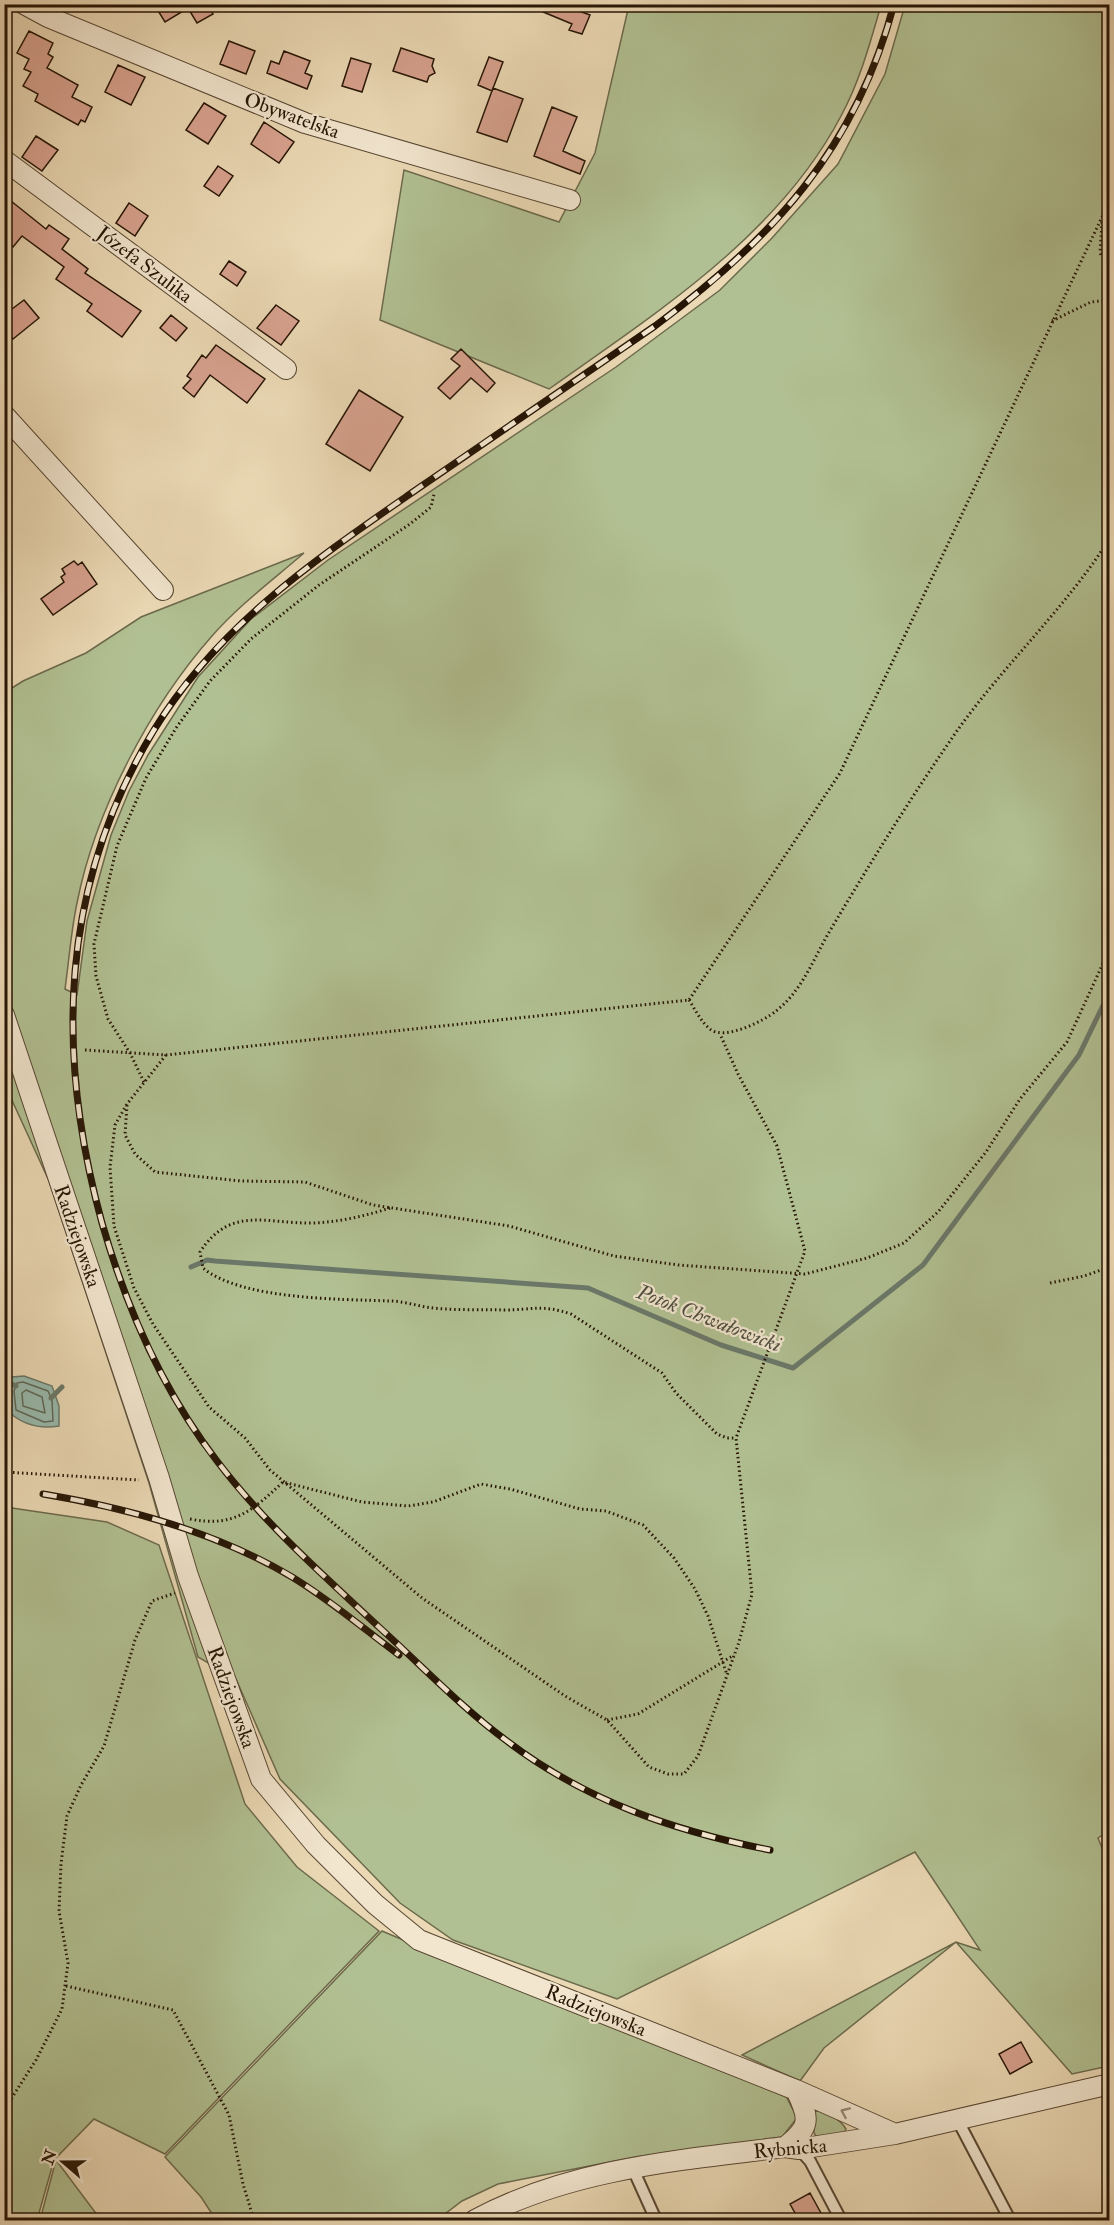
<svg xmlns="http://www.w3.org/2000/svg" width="1114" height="2225" font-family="'IM FELL Double Pica',serif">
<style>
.green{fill:#b1c092;stroke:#6c6a4c;stroke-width:1.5}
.water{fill:#98baad;stroke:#6a786a;stroke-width:1.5}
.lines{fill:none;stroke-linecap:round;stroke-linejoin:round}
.shore{stroke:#5f6859;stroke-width:1.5}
.stream{stroke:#6a786a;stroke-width:5}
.building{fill:#d8a28f;stroke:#261505;stroke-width:1.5}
.service-casing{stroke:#574631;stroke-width:14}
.minor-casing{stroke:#574631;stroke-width:22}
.path{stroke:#261505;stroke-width:3;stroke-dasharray:1.5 3;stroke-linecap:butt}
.service{stroke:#f2e6cf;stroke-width:10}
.minor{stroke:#f2e6cf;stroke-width:20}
.rail-casing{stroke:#261505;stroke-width:7}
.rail{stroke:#f2e6cf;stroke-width:4.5;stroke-dasharray:14;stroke-linecap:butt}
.oneway{stroke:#968874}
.labels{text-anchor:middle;stroke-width:4.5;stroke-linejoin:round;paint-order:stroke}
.street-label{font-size:20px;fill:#261505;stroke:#f2e6cf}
.water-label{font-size:21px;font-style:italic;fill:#4e4f40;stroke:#f2e6cf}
</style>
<rect width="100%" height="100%" fill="#ebd9b5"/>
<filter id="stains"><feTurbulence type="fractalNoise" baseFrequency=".00333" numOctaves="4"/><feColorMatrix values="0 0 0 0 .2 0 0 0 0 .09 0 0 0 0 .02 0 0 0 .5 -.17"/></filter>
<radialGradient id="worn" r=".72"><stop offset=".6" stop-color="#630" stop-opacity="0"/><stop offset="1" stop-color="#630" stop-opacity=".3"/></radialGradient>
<!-- green -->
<path class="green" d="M 629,5 L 881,5 C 870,43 860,81 841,116 C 778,236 656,313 549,389 L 380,320 L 404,170 L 559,222 L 595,153 Z
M 905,5 L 1109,5 L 1110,1830 L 1098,1838 L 1109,1865 L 1109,2066 L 1072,2074 L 956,1942 L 824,2048 L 800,2081 L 742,2055 L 956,1942 L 980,1950 L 915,1852 L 617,1999 L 453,1940 L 400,1903 L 280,1779 L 236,1679 L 198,1657 L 149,1483 L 49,1181 L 5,1085 L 4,693 L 23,681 L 86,653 L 141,617 L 304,553 C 274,579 239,605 212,636 C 150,706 95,811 77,903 C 71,931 69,961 65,989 L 77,995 L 87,921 L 111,835 L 129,791 L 148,755 L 198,677 L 251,619 L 328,560 L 616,367 L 720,290 L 772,238 L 838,164 L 885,74 Z
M 5,1507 L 107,1522 L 159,1545 L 245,1804 L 297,1867 L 379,1931 L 165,2154 L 94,2119 L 54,2160 L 37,2220 L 4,2220 Z
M 382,1931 L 573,2012 L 786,2096 L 797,2118 L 782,2137 L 635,2157 L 498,2184 L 462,2201 L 437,2220 L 216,2220 L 201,2197 L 165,2157 Z
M 815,2111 C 826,2111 840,2119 846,2129 L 842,2136 L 817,2138 L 814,2133 Z
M 56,2160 L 101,2220 L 40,2220 Z"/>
<!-- water -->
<path class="water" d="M 24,1376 L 52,1386 L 59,1406 L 59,1426 C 41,1429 24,1425 10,1413 L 8,1389 L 12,1377 Z"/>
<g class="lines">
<!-- shore -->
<path class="shore" d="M 23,1382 L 48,1391 L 52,1400 L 53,1421 L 44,1422 L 16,1410 L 14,1391 L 17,1383 Z
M 26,1390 L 42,1397 L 45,1413 L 23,1406 L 22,1393 Z"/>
<!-- stream -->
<path class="stream" d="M 191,1267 L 207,1260 L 215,1261 L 588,1288 L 721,1345 L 793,1368 L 923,1265 L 1079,1055 L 1110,991
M 4,1380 L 16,1386
M 51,1398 L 62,1387"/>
</g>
<!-- building -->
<path class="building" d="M 164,4 L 207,4 L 213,14 L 197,23 L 188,8 L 165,22 L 157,9 Z
M 524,4 L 560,4 L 590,15 L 582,34 L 569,30 L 572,24 Z
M 29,31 L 53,43 L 48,54 L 53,57 L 47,68 L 78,85 L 72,97 L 92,107 L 85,122 L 81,120 L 78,125 L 35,101 L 38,94 L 23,86 L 31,72 L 24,69 L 29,59 L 17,53 Z
M 229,41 L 255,51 L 246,74 L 220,64 Z
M 401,48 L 434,59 L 432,66 L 435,73 L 429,76 L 427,82 L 393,71 Z
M 284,51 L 310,61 L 305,73 L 312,76 L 307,89 L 267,73 L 271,61 L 279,64 Z
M 489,57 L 503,62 L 492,91 L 478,85 Z
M 351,58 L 371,64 L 362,92 L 342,86 Z
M 118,65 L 145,77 L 131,105 L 105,92 Z
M 493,88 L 523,99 L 507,142 L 477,132 Z
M 204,103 L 226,116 L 208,144 L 186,130 Z
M 552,107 L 577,117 L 563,151 L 585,161 L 580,174 L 534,156 Z
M 264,122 L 294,142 L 279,163 L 251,144 Z
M 36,136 L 58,150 L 42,171 L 22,157 Z
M 218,166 L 233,176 L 219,196 L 204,186 Z
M 11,201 L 46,229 L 49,225 L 69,239 L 62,249 L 88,269 L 85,273 L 141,311 L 122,337 L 87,311 L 92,304 L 56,279 L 64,267 L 22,236 L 13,247 L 4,240 L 4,210 Z
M 129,203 L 148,216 L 135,236 L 116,223 Z
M 229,261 L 246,272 L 237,286 L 220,274 Z
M 24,300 L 39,318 L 13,339 L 4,328 L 4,315 Z
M 276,305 L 299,321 L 281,345 L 257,328 Z
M 171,315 L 187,328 L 176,341 L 160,328 Z
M 216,345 L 265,379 L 247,403 L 210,375 L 194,397 L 183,388 L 191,379 L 187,376 L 202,355 L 206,358 Z
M 461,349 L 495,383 L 487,392 L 471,378 L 450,399 L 438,388 L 460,366 L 451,359 Z
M 359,390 L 403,417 L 370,471 L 326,444 Z
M 74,561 L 78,565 L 82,562 L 97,584 L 53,615 L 41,599 L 64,582 L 61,577 L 65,574 L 62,569 Z
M 1021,2042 L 1032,2062 L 1010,2074 L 999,2054 Z
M 810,2193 L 822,2215 L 812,2220 L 799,2220 L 790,2204 Z"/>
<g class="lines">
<defs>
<path id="service" d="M 957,2119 L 1010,2220
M 799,2149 L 810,2161 L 841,2220
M 633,2169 L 656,2220"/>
<path id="minor" d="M 24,4 L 48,17 L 305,123 L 570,200
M 4,160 L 286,369
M 4,415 L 163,590
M 4,1015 L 159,1478 L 188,1576 L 261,1779 L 316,1845 L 375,1904 L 419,1940 L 796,2090 L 895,2134
M 785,2147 C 811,2127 810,2119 796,2090
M 475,2220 C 569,2169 680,2160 785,2147 L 799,2149 L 895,2134 L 1110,2084"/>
</defs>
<!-- service casing -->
<use href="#service" class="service-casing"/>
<!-- minor casing -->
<use href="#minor" class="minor-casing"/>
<!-- path -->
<path class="path" d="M 1102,222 L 1100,253 L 1110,268
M 1052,321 L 1091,302 L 1110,300
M 689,1000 C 695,1009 701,1022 710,1029 C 724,1041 764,1021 776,1011 C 803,990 814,957 831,929 C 869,865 908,802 950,741 C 998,670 1064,611 1110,538
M 85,1050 L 166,1055 L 689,1000 L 840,773 L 1110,200
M 166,1055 L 127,1104 L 115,1125 L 110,1167 L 114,1226 L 134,1288 L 153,1324 L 209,1407 L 245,1438 L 270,1470 L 422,1598 L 565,1696 L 607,1720 L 649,1767 L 668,1774 L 684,1774 L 698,1756 L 739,1642 L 752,1594 L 736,1438 L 805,1251 L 777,1146 L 738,1074 L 720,1034
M 144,1082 L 130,1053 L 108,1019 L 96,976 L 94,944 L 117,846 L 146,778 L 176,728 L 210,681 L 251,639 L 319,585 L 410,524 L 431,507 L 434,494
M 127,1105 L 125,1135 L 135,1154 L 155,1172 L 241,1181 L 305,1182 L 373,1205 L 509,1226 L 614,1256 L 678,1265 L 805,1274 L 867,1258 L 904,1243 L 938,1212 L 986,1152 L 1020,1099 L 1067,1042 L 1110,948
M 390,1208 C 365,1216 339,1222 313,1223 C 266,1224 231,1205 200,1252 L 203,1268 C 242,1300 340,1299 390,1301 C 402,1301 414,1305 426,1307 C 451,1311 479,1309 504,1310 C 532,1310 541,1304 571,1314 L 662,1373 L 676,1393 L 717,1434 L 727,1438 L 736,1438
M 1050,1283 L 1084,1276 L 1110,1267
M 4,1472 L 139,1480
M 190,1519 C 234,1528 253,1510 283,1482 L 362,1502 L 408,1506 L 433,1502 L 481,1484 L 510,1489 L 580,1509 L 606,1511 L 643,1525 L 674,1558 L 695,1589 L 708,1616 L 727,1675
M 607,1720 L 638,1714 L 734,1655
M 66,1986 L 173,2010 L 229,2115 L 243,2184 L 254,2220
M 4,2110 L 36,2060 L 62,2009 L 68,1963 L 59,1911 L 61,1864 L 67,1816 L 81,1785 L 104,1746 L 135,1640 L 152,1601 L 175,1593"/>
<!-- service -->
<use href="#service" class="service"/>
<!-- minor -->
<use href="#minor" class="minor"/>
<defs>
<path id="rail" d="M 43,1494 C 128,1508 218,1533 292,1577 C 330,1600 364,1629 399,1655
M 770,1850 C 674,1831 586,1801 507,1741 C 462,1708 422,1666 380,1628 C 323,1575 264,1523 217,1461 C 163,1391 126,1307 102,1223 C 55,1052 60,885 154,730 C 217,627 312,562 410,494 C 491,438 574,382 655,326 C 772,239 856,149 894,4"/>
</defs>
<!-- rail casing -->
<use href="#rail" class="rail-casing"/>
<!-- rail -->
<use href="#rail" class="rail"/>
</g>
<!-- one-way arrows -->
<defs><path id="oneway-chevron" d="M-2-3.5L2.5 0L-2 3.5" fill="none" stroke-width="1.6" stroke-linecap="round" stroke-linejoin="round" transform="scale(1.5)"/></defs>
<use class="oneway" href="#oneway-chevron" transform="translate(845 2112) rotate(-156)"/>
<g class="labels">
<!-- street labels -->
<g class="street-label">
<text transform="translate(292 115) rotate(20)" y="7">Obywatelska</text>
<text transform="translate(145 264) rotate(37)" y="7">Józefa Szulika</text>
<text transform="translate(78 1236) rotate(71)" y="7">Radziejowska</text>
<text transform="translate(232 1697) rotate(70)" y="7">Radziejowska</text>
<text transform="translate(596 2010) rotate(22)" y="7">Radziejowska</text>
<text transform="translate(790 2148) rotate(-5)" y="7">Rybnicka</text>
</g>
<!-- water labels -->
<g class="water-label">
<text transform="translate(709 1318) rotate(21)" y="7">Potok Chwałowicki</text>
</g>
</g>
<!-- margin -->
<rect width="1114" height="2225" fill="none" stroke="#ebd9b5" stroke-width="24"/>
<rect x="6" y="6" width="1102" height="2213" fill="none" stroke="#261505" stroke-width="3"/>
<rect x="12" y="12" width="1090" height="2201" fill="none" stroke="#261505" stroke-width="1.5"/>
<!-- north arrow -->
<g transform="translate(63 2162) rotate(290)" stroke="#f2e6cf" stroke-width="4.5" paint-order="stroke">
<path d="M0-4.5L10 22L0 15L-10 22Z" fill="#261505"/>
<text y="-9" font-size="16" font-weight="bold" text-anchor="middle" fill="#261505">N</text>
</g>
<rect width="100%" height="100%" filter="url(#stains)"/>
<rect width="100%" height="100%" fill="url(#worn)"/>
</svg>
